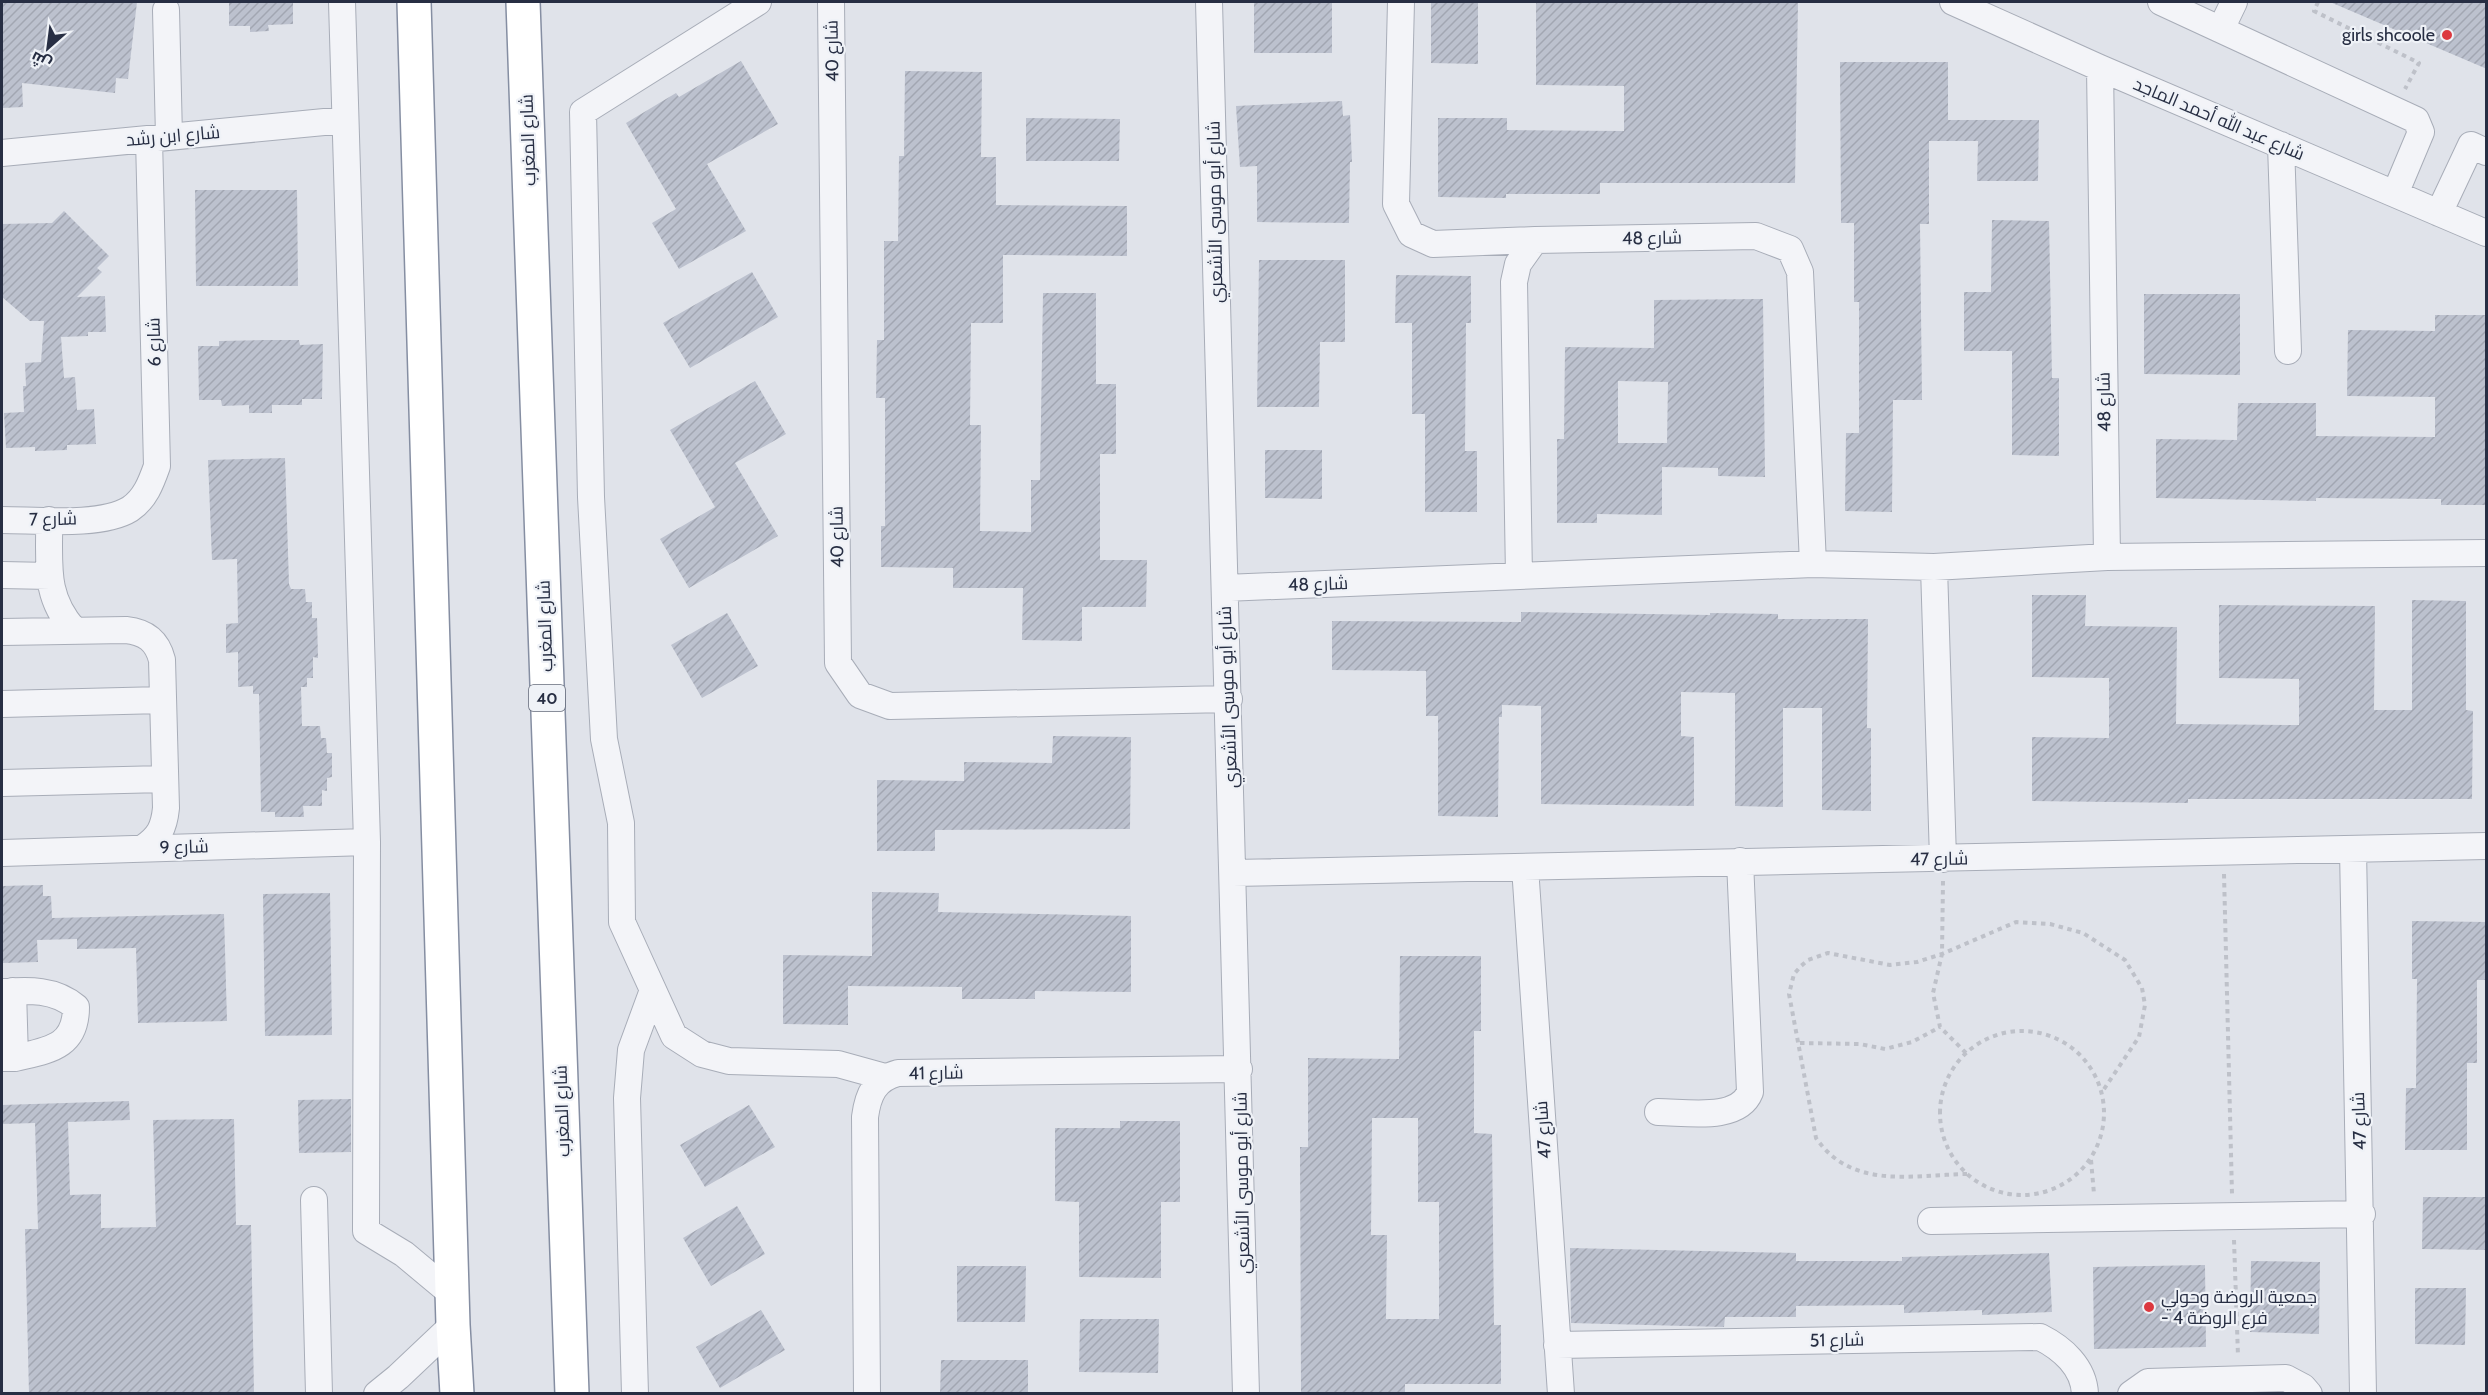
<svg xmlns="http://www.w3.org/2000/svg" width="2488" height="1395" font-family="Cabin,Cairo,sans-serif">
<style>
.building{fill:url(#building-hatch);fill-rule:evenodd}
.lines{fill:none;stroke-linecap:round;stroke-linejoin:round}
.minor-casing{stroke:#a8adb8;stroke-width:28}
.highway-casing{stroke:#858ea2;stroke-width:36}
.path{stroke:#bec1c9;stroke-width:4;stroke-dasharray:4.5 4.5;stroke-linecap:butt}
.minor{stroke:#f3f4f8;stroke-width:26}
.highway{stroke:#fff;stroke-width:33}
.poi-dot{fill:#dc383f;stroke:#eff2f7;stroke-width:2}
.labels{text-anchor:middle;stroke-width:4.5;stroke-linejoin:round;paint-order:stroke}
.shield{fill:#eff2f7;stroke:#636979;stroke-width:1.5}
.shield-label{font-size:16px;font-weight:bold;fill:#272e43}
.poi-label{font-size:18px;fill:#272e43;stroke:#eff2f7;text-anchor:end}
.street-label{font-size:18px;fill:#272e43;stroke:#eff2f7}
</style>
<defs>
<pattern id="building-hatch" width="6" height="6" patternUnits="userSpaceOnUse" patternTransform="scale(1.5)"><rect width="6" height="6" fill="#bcc1ce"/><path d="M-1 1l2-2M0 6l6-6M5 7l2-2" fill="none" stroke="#a2a6b2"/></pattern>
</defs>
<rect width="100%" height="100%" fill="#e0e3ea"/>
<!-- building -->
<path class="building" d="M 2,2 L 137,2 L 128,79 L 116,78 L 115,93 L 22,83 L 23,107 L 2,108 Z
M 229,2 L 293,2 L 293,24 L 268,25 L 269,31 L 250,32 L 250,26 L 229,26 Z
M 1254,2 L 1332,2 L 1332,53 L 1254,53 Z
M 1431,2 L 1478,2 L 1478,64 L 1431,63 Z
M 1536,2 L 1798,2 L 1795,183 L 1600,183 L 1600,194 L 1506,194 L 1506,198 L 1438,197 L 1438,118 L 1507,118 L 1507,130 L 1624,131 L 1624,86 L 1536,85 Z
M 2330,2 L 2487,2 L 2487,69 Z
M 741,61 L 778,124 L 707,164 L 746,231 L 679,269 L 652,223 L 676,209 L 626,123 L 676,93 L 679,97 Z
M 1840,62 L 1948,62 L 1948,120 L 2039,120 L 2038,181 L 1977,181 L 1978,141 L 1929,141 L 1929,224 L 1920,224 L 1922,400 L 1893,400 L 1892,512 L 1845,511 L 1846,433 L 1859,433 L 1859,302 L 1854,302 L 1854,223 L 1841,223 Z
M 905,71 L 982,72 L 981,157 L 996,157 L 996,205 L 1127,206 L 1127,256 L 1003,255 L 1003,323 L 971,323 L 970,425 L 981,425 L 980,531 L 1031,532 L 1031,480 L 1040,480 L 1043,293 L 1096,293 L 1096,384 L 1116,384 L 1116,454 L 1100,454 L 1100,560 L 1147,560 L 1146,607 L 1082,607 L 1082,641 L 1022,640 L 1023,588 L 953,588 L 953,568 L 881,567 L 881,526 L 885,526 L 885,398 L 876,398 L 877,340 L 884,340 L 884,241 L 898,241 L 899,156 L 904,156 Z
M 1342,101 L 1343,116 L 1350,115 L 1352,162 L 1350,162 L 1349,223 L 1257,222 L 1257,166 L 1240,167 L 1236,106 Z
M 1026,118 L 1120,119 L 1119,161 L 1026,161 Z
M 195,190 L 297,190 L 298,286 L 196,286 Z
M 64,211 L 109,256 L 97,268 L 102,272 L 77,297 L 105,296 L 106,332 L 88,332 L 88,336 L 61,337 L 64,378 L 75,377 L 77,410 L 94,409 L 96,444 L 67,445 L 67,450 L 35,451 L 35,447 L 6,448 L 4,413 L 24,412 L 23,386 L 26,386 L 25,363 L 41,362 L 44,321 L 30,321 L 2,297 L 2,224 L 52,223 Z
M 1992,220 L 2049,221 L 2052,378 L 2059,378 L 2059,456 L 2012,455 L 2012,351 L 1964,351 L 1964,292 L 1991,292 Z
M 1259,260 L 1345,260 L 1345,342 L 1320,342 L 1319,407 L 1257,407 Z
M 752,272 L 778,317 L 690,368 L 663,323 Z
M 1396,275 L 1471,276 L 1471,323 L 1466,323 L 1465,451 L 1477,451 L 1477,512 L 1425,512 L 1425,414 L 1412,414 L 1412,323 L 1395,323 Z
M 2144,294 L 2240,294 L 2240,375 L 2144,374 Z
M 1763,299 L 1765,477 L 1718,476 L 1718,468 L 1662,467 L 1662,515 L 1597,514 L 1597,523 L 1557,523 L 1557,439 L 1564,439 L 1565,347 L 1654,348 L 1654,300 ZM 1618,381 L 1668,382 L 1667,443 L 1618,443 Z
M 2435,315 L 2487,315 L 2487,505 L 2441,505 L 2441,499 L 2316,498 L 2316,501 L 2156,498 L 2156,439 L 2237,440 L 2238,403 L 2316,403 L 2316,436 L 2435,437 L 2435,397 L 2347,396 L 2348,330 L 2435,331 Z
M 264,340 L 299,340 L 300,345 L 323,344 L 322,399 L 302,399 L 302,405 L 272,405 L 272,413 L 249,413 L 249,405 L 222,406 L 221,400 L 199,400 L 198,346 L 219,346 L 219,341 Z
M 755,381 L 786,434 L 735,463 L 778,536 L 689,588 L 660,539 L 715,507 L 670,430 Z
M 1265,450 L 1322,450 L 1322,499 L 1265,498 Z
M 285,458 L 289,584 L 291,589 L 305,589 L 306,602 L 312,602 L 312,618 L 317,618 L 318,658 L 313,657 L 313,678 L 307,678 L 307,687 L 301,687 L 302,726 L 320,726 L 321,738 L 326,738 L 327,753 L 332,753 L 332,777 L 327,778 L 327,791 L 322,790 L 322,806 L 303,806 L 304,817 L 275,817 L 275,812 L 261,812 L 259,694 L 253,694 L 253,686 L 238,687 L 238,652 L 226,653 L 226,624 L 238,623 L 237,559 L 212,560 L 208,460 Z
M 2032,595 L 2086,595 L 2085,626 L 2177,627 L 2176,724 L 2299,725 L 2299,679 L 2219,678 L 2219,605 L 2375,606 L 2374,710 L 2412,710 L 2412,600 L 2466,601 L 2466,710 L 2473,711 L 2472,799 L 2188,799 L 2188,803 L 2032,801 L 2032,737 L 2109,738 L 2109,678 L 2032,677 Z
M 1521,612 L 1710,615 L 1710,613 L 1778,614 L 1778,619 L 1868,619 L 1867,728 L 1871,728 L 1871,811 L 1822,810 L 1822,708 L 1783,708 L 1783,807 L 1735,806 L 1735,693 L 1681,692 L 1681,736 L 1694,737 L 1694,806 L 1541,804 L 1541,706 L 1502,705 L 1502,717 L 1499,717 L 1498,817 L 1438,816 L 1438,716 L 1426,716 L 1426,671 L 1332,670 L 1332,621 L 1521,622 Z
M 727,613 L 758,666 L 702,698 L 671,645 Z
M 1053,736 L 1131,737 L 1130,829 L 935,830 L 935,851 L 877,851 L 877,780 L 964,781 L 964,762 L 1052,763 Z
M 43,885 L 43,896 L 51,896 L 52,918 L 224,914 L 227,1021 L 138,1023 L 136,948 L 77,949 L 77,939 L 37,940 L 38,962 L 2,963 L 2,886 Z
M 872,892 L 939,893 L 938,912 L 1131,916 L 1131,992 L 1035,991 L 1035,999 L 962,999 L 962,987 L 848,986 L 848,1025 L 783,1024 L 783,955 L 872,956 Z
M 330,893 L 332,1035 L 265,1036 L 263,894 Z
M 2412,921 L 2486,922 L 2486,980 L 2477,980 L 2477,1063 L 2467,1063 L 2467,1150 L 2405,1150 L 2406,1088 L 2416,1088 L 2417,979 L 2412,979 Z
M 1400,956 L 1481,956 L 1481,1031 L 1474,1031 L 1474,1133 L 1492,1134 L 1494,1325 L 1501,1325 L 1501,1384 L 1405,1384 L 1405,1394 L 1301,1394 L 1300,1147 L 1308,1147 L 1308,1058 L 1399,1059 ZM 1372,1118 L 1418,1118 L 1418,1202 L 1439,1202 L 1439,1319 L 1386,1319 L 1387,1235 L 1371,1235 Z
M 351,1099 L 351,1152 L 299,1153 L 298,1100 Z
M 129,1101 L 130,1120 L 68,1122 L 70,1195 L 101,1194 L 101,1228 L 156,1227 L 153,1120 L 234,1119 L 236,1225 L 251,1225 L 254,1394 L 29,1394 L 25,1229 L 38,1229 L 35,1123 L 2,1124 L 2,1105 Z
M 749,1105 L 775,1147 L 705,1187 L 680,1145 Z
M 1120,1121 L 1180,1121 L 1180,1202 L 1161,1202 L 1161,1278 L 1079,1277 L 1079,1202 L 1055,1201 L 1055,1128 L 1120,1128 Z
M 2423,1197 L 2487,1197 L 2487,1250 L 2422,1249 Z
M 737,1206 L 765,1254 L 711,1286 L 683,1238 Z
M 1570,1248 L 1796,1253 L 1796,1261 L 1902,1261 L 1902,1257 L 2049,1253 L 2052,1312 L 1982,1315 L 1982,1310 L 1904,1313 L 1904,1305 L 1796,1306 L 1796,1317 L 1725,1317 L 1724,1327 L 1571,1323 Z
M 2251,1261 L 2320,1262 L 2319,1334 L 2250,1332 Z
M 2205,1265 L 2206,1347 L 2094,1349 L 2093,1267 Z
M 957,1266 L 1026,1266 L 1025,1322 L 957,1322 Z
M 2415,1288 L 2466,1288 L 2465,1345 L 2415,1344 Z
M 761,1310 L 785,1350 L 720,1388 L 696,1347 Z
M 1080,1319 L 1159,1319 L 1158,1373 L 1079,1372 Z
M 941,1360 L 1028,1360 L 1028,1394 L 940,1394 Z"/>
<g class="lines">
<defs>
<path id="minor" d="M 342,2 L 367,842 L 366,1231 L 404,1254 L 452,1294
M 758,2 L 583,112 L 591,497 L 604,739 L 621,823 L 622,922 L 674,1036 L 702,1054 L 729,1061 L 838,1064 L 885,1077
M 831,2 L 838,663 L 860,695 L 890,706 L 1229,699
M 1209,2 L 1246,1394
M 1401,2 L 1396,204 L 1411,234 L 1433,244 L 1535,240
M 1953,2 L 2100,68 L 2486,233
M 2161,2 L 2416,120 L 2421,132 L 2395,194
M 166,10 L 169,137
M 2221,29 L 2234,2
M 2100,68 L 2107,557
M 2281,145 L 2288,351
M 2,153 L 345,120
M 2439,213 L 2471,145 L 2486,152
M 2,520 C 36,520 101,527 130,509 C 145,499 151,483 157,466 L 149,139
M 49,520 C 50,563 43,595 74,630
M 1934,567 L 1943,859
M 2,575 L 50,576
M 1519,576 L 1514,282 L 1518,264 L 1535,240 L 1756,236 L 1790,249 L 1800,272 L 1813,564
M 1225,588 L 1813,564 L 1934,567 L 2107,557 L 2486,553
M 2,632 L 126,630 C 145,632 157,640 162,660 L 166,808 C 164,828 159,837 143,848
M 2,704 L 163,700
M 2,783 L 164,779
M 2353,849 L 2363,1394
M 2,853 L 367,842
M 1525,867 L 1561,1394
M 1233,873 L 2486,846
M 2,992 C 29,990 55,989 76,1007 C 76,1048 48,1050 15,1058
M 2,1058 L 15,1058 L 13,991
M 1658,1112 C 1686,1112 1738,1122 1750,1092 L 1740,861
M 314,1200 L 319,1394
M 1931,1221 L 2362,1214
M 1557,1345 L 2040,1337 C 2062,1348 2084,1367 2085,1394
M 377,1394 L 398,1377 L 453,1325
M 635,1394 L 627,1098 L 631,1050 L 653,990
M 867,1394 L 865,1117 C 868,1094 875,1079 898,1073 L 1239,1069
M 2131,1394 L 2148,1382 L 2286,1378 L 2303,1387 L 2309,1394"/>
<path id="highway" d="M 414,2 L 453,1325 L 457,1394
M 523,2 L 572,1394"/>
</defs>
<!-- minor casing -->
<use href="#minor" class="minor-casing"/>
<!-- highway casing -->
<use href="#highway" class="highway-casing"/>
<!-- path -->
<path class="path" d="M 2318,2 L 2314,11 L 2419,63 L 2405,89
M 2224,874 L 2232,1194
M 1943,881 L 1942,954 L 1933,993 L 1940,1027 L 1966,1053
M1940 1113a82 82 0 1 1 164 0a82 82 0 1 1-164 0Z
M 1800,1043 L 1860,1044 L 1885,1049 L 1912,1042 L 1940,1027
M 2091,1160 L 2094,1194
M 1967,1174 C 1911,1175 1852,1190 1816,1138 L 1789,994 L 1794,974 L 1801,966 L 1808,960 L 1828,953 L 1890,965 L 1917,962 L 1942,954 L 2016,922 L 2050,924 L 2083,933 L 2125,960 L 2142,988 L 2145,1005 L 2139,1037 L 2102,1092
M 2234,1240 L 2238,1356"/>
<!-- minor -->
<use href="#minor" class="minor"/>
<!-- highway -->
<use href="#highway" class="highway"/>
</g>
<!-- markers -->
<g class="poi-dot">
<circle cx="2447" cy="35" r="6"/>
<circle cx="2149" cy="1307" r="6"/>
</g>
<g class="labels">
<!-- shield labels -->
<rect class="shield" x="529" y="685" width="36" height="26" rx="4.5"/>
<g class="shield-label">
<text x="547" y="704">40</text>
</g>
<!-- poi labels -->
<g class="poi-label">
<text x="2435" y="41">girls shcoole</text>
<text x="2161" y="1303" text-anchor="start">جمعية الروضة وحولي<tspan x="2161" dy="21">- فرع الروضة 4</tspan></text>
</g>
<!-- street labels -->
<g class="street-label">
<text transform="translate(832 51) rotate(-91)" y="6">شارع 40</text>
<text transform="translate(2219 119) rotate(23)" y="6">شارع عبد الله أحمد الماجد</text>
<text transform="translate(173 136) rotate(-5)" y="6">شارع ابن رشد</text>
<text transform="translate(528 140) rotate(-92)" y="6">شارع المغرب</text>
<text transform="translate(1215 212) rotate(-91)" y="6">شارع أبو موسى الأشعري</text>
<text transform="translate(1652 238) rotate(-1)" y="6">شارع 48</text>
<text transform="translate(154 342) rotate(-91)" y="6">شارع 6</text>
<text transform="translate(2104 402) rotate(-91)" y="6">شارع 48</text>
<text transform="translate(53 519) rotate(-1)" y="6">شارع 7</text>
<text transform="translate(837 537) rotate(-91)" y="6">شارع 40</text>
<text transform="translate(1318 584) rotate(-2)" y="6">شارع 48</text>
<text transform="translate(545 626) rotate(-92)" y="6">شارع المغرب</text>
<text transform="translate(1228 697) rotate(-92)" y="6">شارع أبو موسى الأشعري</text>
<text transform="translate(184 847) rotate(-2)" y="6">شارع 9</text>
<text transform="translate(1939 859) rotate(-1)" y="6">شارع 47</text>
<text transform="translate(936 1073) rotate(-1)" y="6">شارع 41</text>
<text transform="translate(562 1111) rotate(-92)" y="6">شارع المغرب</text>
<text transform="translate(2359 1121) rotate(-92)" y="6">شارع 47</text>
<text transform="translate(1543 1130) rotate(-94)" y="6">شارع 47</text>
<text transform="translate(1242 1183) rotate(-91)" y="6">شارع أبو موسى الأشعري</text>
<text transform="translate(1837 1340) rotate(-1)" y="6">شارع 51</text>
</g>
</g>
<!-- border -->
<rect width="2488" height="1395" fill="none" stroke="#272e43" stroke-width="6"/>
<!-- north arrow -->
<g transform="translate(48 48) rotate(208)" stroke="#eff2f7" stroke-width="4.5" paint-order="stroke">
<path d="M0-4.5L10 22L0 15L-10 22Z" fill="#272e43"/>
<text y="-9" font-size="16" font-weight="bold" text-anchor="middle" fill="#272e43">ش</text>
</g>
</svg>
